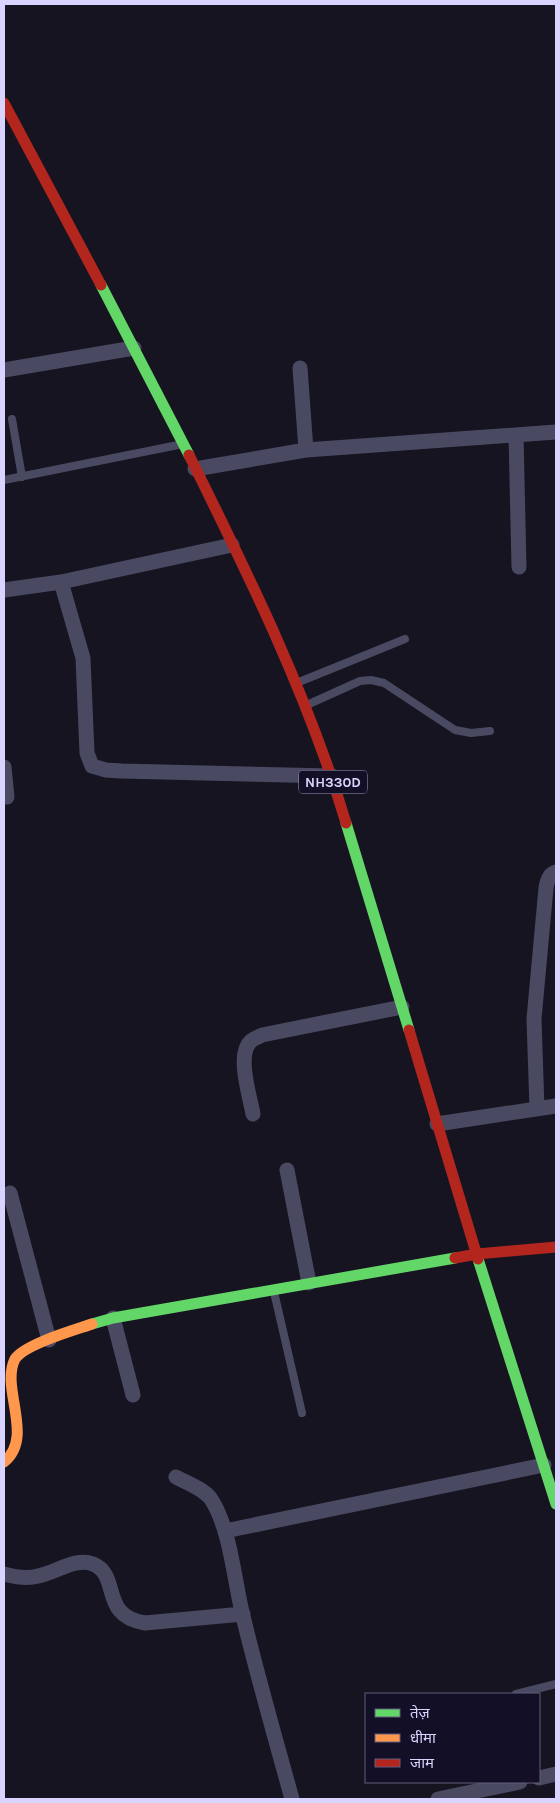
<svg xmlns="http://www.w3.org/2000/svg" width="560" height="1803" font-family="Karla,'Noto Sans Devanagari',sans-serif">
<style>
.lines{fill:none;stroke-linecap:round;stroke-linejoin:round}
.lane{stroke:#4a4962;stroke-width:8}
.street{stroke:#4a4962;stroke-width:15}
.fast{stroke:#63d668;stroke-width:11}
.slow{stroke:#ff974d;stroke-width:11}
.jam{stroke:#b3261e;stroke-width:11}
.labels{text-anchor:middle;stroke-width:4;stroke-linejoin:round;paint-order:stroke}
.shield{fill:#130f26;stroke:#9e99be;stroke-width:1}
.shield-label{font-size:14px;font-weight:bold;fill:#d9d4ff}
</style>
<rect width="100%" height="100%" fill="#161421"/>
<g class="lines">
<!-- lane -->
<path class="lane" d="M 12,419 L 22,477
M 4,480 L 178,445
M 299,682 L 405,639
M 309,704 L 360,681 L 371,680 L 384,683 L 455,730 L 471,733 L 490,731
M 274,1292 L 302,1413
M 516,1694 L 556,1684"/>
<!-- street -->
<path class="street" d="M 300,368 L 306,450
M 4,370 L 134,348
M 516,435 L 519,567
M 195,469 L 306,450 L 556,432
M 61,582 L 83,658 L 87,753 L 92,766 L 106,770 L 121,771 L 332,776
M 4,590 L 61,582 L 232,545
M 4,767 L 7,797
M 537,1109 L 534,1019 L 546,888 C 547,881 549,874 556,872
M 253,1114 C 250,1097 236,1054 251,1041 C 254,1038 259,1037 262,1035 L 402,1007
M 437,1124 L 556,1106
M 287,1170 L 309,1283
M 10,1193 L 49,1340
M 113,1318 L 133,1395
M 176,1477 C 187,1483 204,1489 211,1499 C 230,1528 234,1578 242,1612 C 257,1675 275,1737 292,1799
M 225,1531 L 544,1465
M 4,1574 C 15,1577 27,1579 38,1576 C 56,1573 75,1557 93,1564 C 121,1575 99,1616 145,1623 L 243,1614
M 539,1778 L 556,1774
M 438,1799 L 520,1782"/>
<!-- fast -->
<path class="fast" d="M 101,285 L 189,455
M 346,823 L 409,1030
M 478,1259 L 556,1504
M 92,1324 L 113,1318 L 455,1258"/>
<!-- slow -->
<path class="slow" d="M 4,1462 C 35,1437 0,1388 15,1359 C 25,1344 75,1330 92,1324"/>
<!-- jam -->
<path class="jam" d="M 4,103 L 101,285
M 189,455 C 248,574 308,695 346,823
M 409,1030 L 478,1259
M 455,1258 L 477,1254 L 556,1247"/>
</g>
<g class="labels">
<!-- shield labels -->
<rect class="shield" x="299" y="770.5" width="68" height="23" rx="4"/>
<g class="shield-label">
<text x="333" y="787">NH330D</text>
</g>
</g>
<!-- border -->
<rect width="560" height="1803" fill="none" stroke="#d9d4ff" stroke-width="10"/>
<!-- legend -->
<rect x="365" y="1693" width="175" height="90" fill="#130f26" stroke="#625e7d"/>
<rect x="375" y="1709" width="25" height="8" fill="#63d668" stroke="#625e7d"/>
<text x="410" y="1718" font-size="15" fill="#d9d4ff">तेज़</text>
<rect x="375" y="1734" width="25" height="8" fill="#ff974d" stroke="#625e7d"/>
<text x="410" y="1743" font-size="15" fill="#d9d4ff">धीमा</text>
<rect x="375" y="1759" width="25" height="8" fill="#b3261e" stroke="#625e7d"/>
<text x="410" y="1768" font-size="15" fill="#d9d4ff">जाम</text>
</svg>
